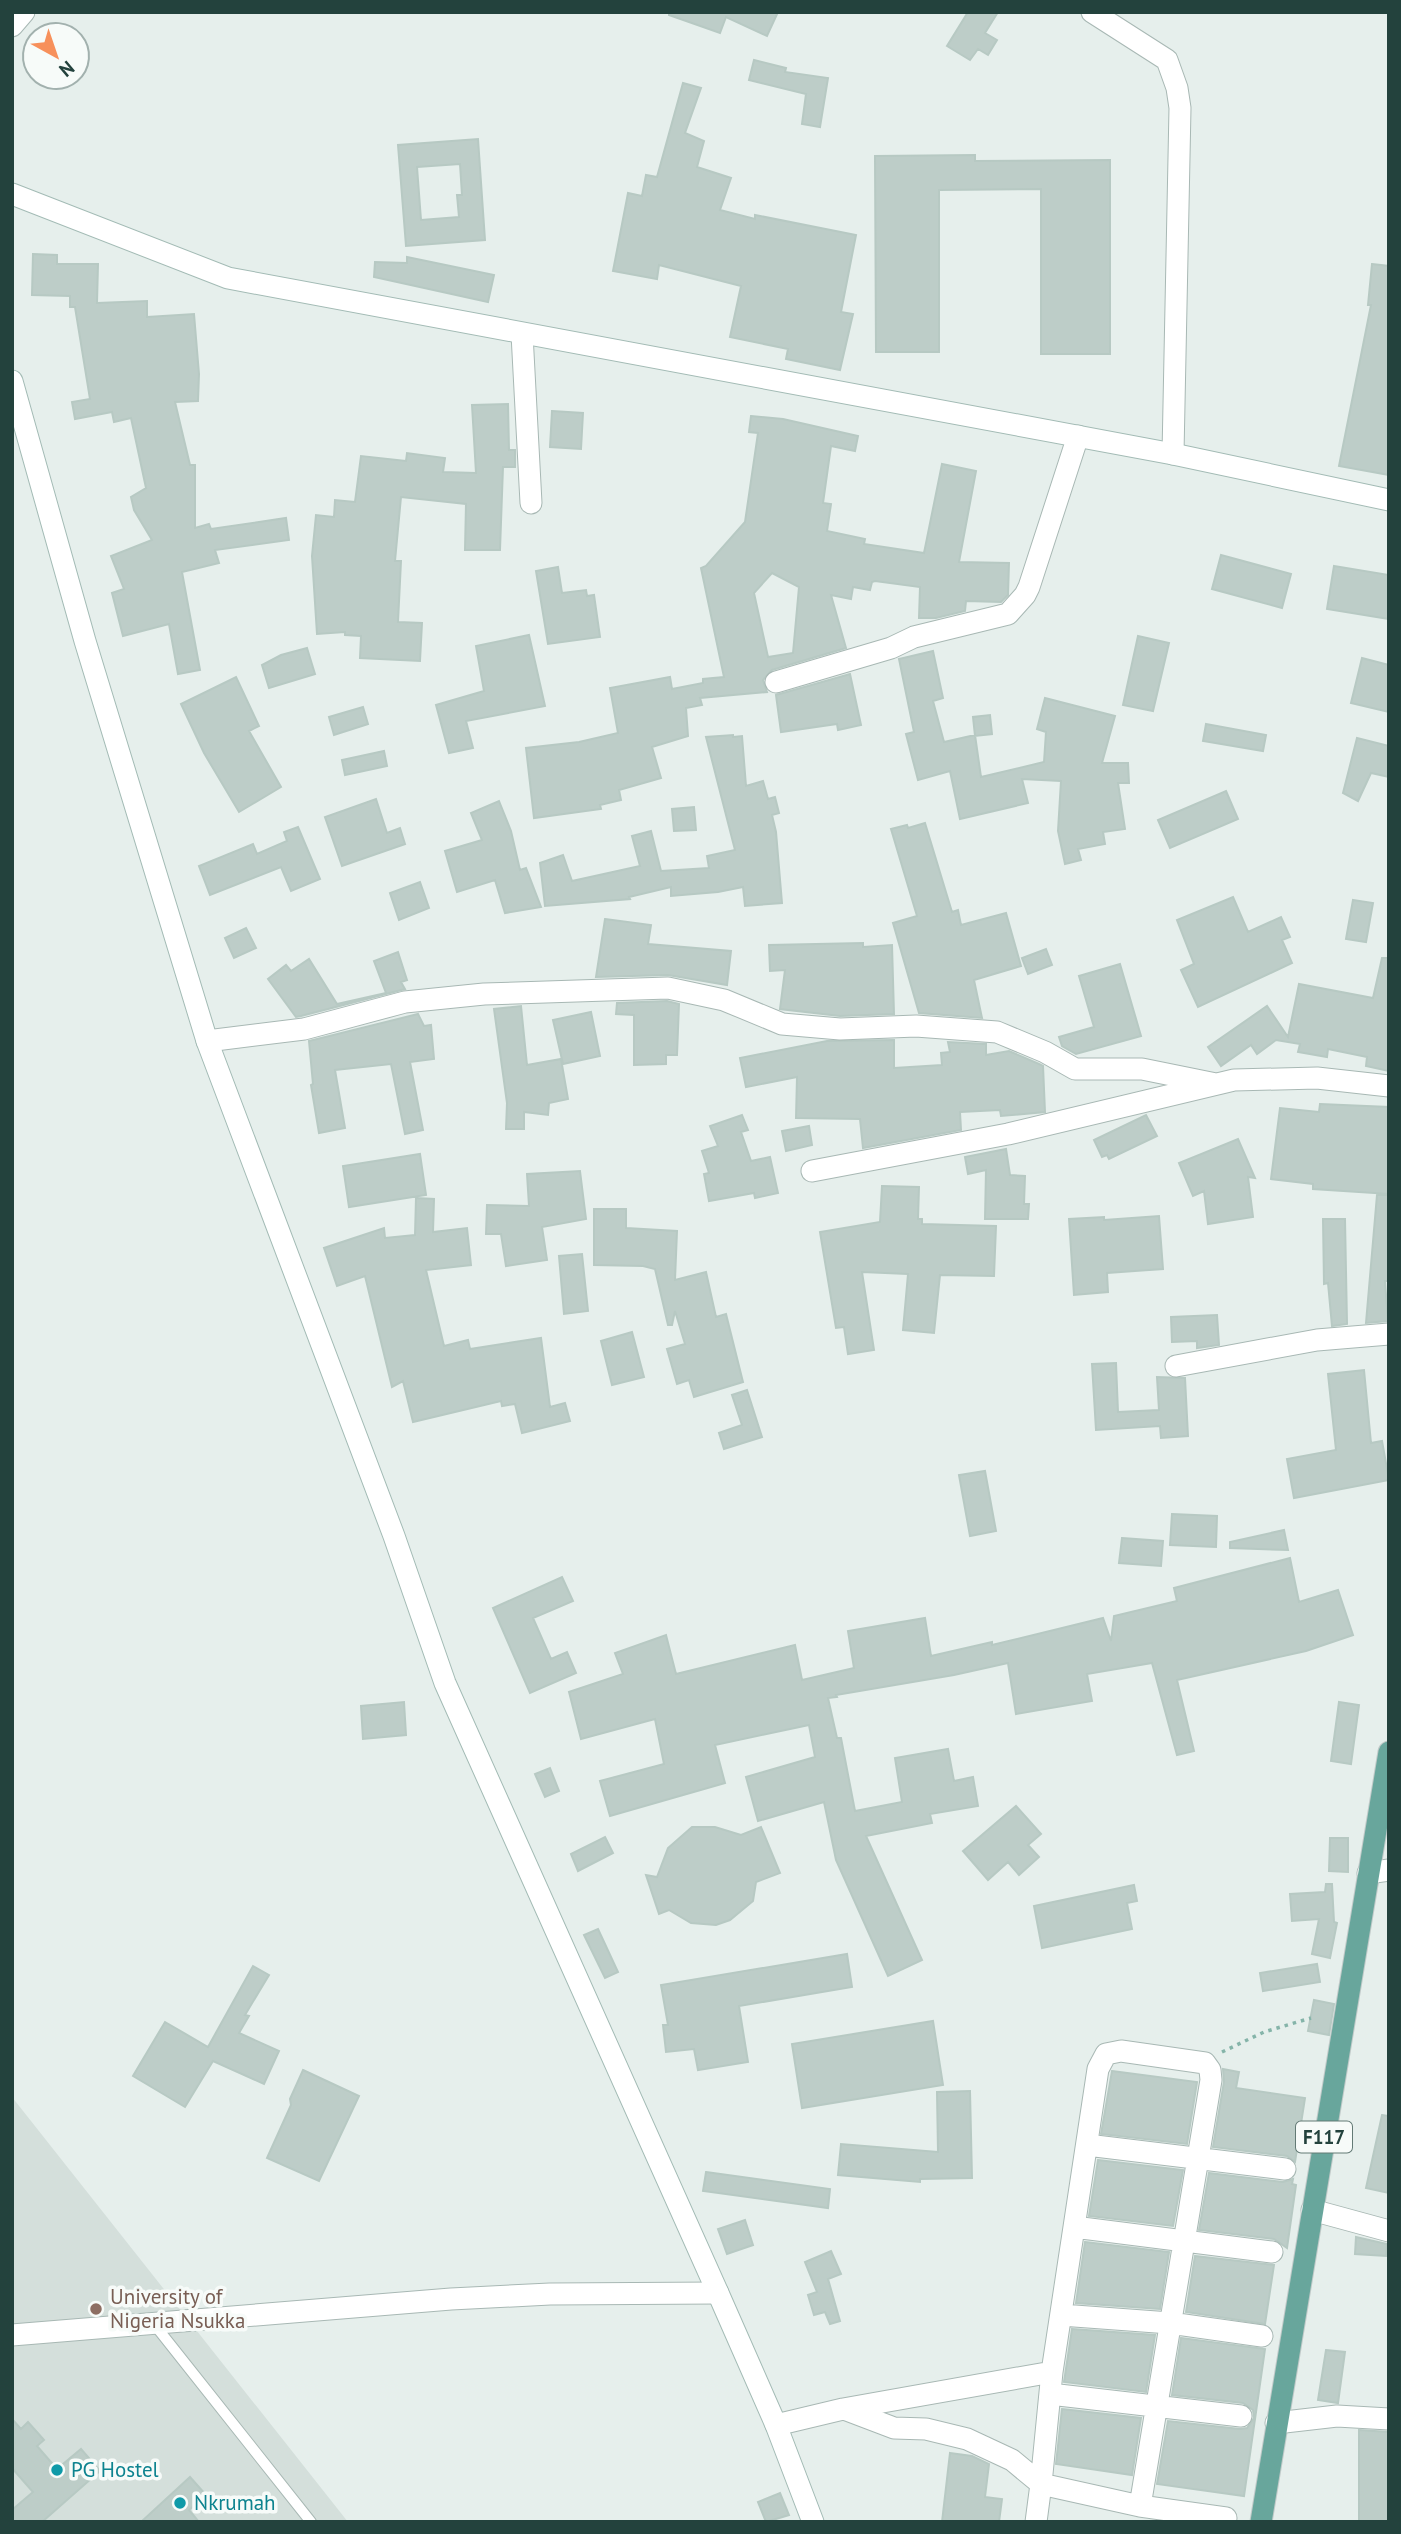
<svg xmlns="http://www.w3.org/2000/svg" width="1401" height="2534" font-family="'PT Sans',sans-serif">
<style>
.built{fill:#d4dfdb}
.building{fill:#bdcdc8;stroke:#b7c9c3;stroke-width:2;fill-rule:evenodd}
.lines{fill:none;stroke-linecap:round;stroke-linejoin:round}
.lane-casing{stroke:#a8b8b4;stroke-width:12}
.street-casing{stroke:#a8b8b4;stroke-width:23}
.secondary-casing{stroke:#a3bbb5;stroke-width:23}
.primary-casing{stroke:#c1cac9;stroke-width:23}
.path{stroke:#85b4a9;stroke-width:3.5;stroke-dasharray:3.5 5;stroke-linecap:butt}
.lane{stroke:#fff;stroke-width:10}
.street{stroke:#fff;stroke-width:21}
.secondary{stroke:#fff;stroke-width:21}
.primary{stroke:#68a69c;stroke-width:21}
.education-dot{fill:#8d6e63;stroke:#f7fbf9;stroke-width:2.5}
.culture-dot{fill:#0f9aa8;stroke:#f7fbf9;stroke-width:2.5}
.labels{text-anchor:middle;stroke-width:7;stroke-linejoin:round;paint-order:stroke}
.shield{fill:#f7fbf9;stroke:#637a75;stroke-width:2}
.shield-label{font-size:19px;font-weight:bold;fill:#23423d}
.education-label{font-size:21px;fill:#785e54;stroke:#f7fbf9;text-anchor:start}
.culture-label{font-size:21px;fill:#0d838f;stroke:#f7fbf9;text-anchor:start}
</style>
<rect width="100%" height="100%" fill="#e6efec"/>
<!-- built -->
<path class="built" d="M 12,2097 L 348,2522 L 12,2522 Z"/>
<!-- building -->
<path class="building" d="M 669,12 L 778,12 L 767,36 L 726,17 L 720,33 L 669,15 Z
M 968,12 L 998,12 L 985,33 L 997,40 L 988,55 L 978,49 L 970,60 L 947,46 Z
M 754,60 L 786,68 L 785,72 L 828,78 L 820,127 L 802,124 L 806,94 L 749,80 Z
M 683,83 L 701,88 L 685,133 L 704,141 L 697,167 L 731,178 L 720,210 L 755,219 L 755,215 L 856,235 L 841,312 L 853,314 L 840,370 L 786,359 L 788,349 L 730,337 L 741,286 L 659,265 L 657,279 L 613,271 L 628,193 L 642,196 L 646,175 L 657,177 Z
M 478,139 L 485,240 L 406,246 L 398,145 ZM 460,164 L 462,195 L 457,195 L 459,217 L 421,220 L 417,167 Z
M 975,155 L 975,161 L 1110,160 L 1110,354 L 1041,354 L 1041,189 L 939,190 L 939,352 L 876,352 L 875,156 Z
M 33,254 L 57,255 L 57,264 L 98,264 L 97,303 L 147,301 L 147,317 L 194,314 L 199,374 L 198,401 L 175,402 L 190,465 L 195,465 L 195,528 L 209,524 L 211,529 L 286,518 L 289,540 L 215,550 L 219,563 L 182,572 L 200,670 L 178,674 L 169,624 L 123,636 L 112,593 L 124,589 L 111,556 L 152,540 L 134,510 L 131,497 L 146,488 L 131,418 L 114,422 L 112,412 L 75,419 L 72,402 L 90,399 L 75,307 L 70,307 L 70,296 L 32,295 Z
M 407,257 L 494,275 L 488,302 L 374,277 L 375,262 L 407,263 Z
M 1372,264 L 1389,266 L 1389,475 L 1339,466 L 1371,305 L 1368,305 Z
M 508,404 L 509,450 L 515,450 L 515,467 L 503,467 L 500,550 L 465,550 L 466,504 L 401,497 L 395,561 L 401,561 L 398,622 L 422,623 L 420,661 L 360,658 L 361,636 L 345,635 L 345,632 L 317,634 L 312,556 L 316,515 L 334,517 L 335,500 L 355,502 L 361,456 L 406,461 L 407,453 L 445,458 L 443,472 L 476,473 L 472,405 Z
M 552,411 L 583,413 L 581,449 L 550,447 Z
M 751,416 L 783,419 L 858,436 L 855,451 L 831,446 L 823,503 L 831,504 L 827,531 L 865,539 L 864,544 L 924,553 L 942,464 L 976,471 L 959,562 L 1009,563 L 1008,595 L 1001,602 L 966,601 L 965,611 L 936,618 L 919,618 L 920,587 L 875,581 L 872,582 L 870,590 L 853,587 L 851,599 L 831,595 L 846,648 L 772,670 L 763,680 L 767,692 L 700,698 L 702,705 L 686,708 L 688,736 L 652,747 L 661,778 L 619,790 L 621,800 L 600,805 L 601,809 L 534,818 L 526,748 L 579,742 L 618,733 L 610,688 L 670,677 L 672,689 L 703,683 L 703,679 L 724,677 L 701,568 L 706,566 L 745,522 L 758,433 L 749,432 ZM 772,573 L 799,587 L 793,653 L 768,657 L 754,593 Z
M 1221,555 L 1291,574 L 1282,608 L 1212,589 Z
M 1334,566 L 1389,575 L 1389,619 L 1327,609 Z
M 558,567 L 562,593 L 586,590 L 587,596 L 594,595 L 600,637 L 548,644 L 536,571 Z
M 529,635 L 545,706 L 466,721 L 473,748 L 449,753 L 436,705 L 484,691 L 476,646 Z
M 1138,636 L 1169,643 L 1153,711 L 1123,705 Z
M 307,648 L 315,674 L 269,688 L 262,665 L 281,655 Z
M 933,651 L 943,698 L 933,701 L 944,742 L 975,735 L 981,777 L 1044,762 L 1046,732 L 1037,729 L 1045,698 L 1115,716 L 1102,763 L 1128,763 L 1129,783 L 1118,783 L 1125,829 L 1103,832 L 1105,844 L 1078,849 L 1081,860 L 1065,864 L 1058,831 L 1061,781 L 1022,779 L 1028,803 L 960,819 L 950,771 L 918,780 L 906,734 L 914,732 L 899,659 Z
M 1362,658 L 1389,665 L 1389,712 L 1351,703 Z
M 850,674 L 861,725 L 838,730 L 837,724 L 781,732 L 776,695 Z
M 236,677 L 259,726 L 249,731 L 281,787 L 239,812 L 204,753 L 181,704 Z
M 363,707 L 368,724 L 334,735 L 329,717 Z
M 990,715 L 992,734 L 975,736 L 973,717 Z
M 1206,724 L 1266,735 L 1263,751 L 1203,741 Z
M 733,735 L 733,737 L 742,736 L 746,786 L 763,781 L 768,799 L 775,797 L 779,813 L 772,815 L 776,832 L 782,903 L 745,906 L 743,887 L 718,892 L 671,896 L 671,887 L 629,897 L 630,899 L 545,906 L 540,863 L 563,855 L 572,881 L 640,866 L 632,836 L 651,831 L 661,871 L 709,868 L 707,856 L 735,850 L 706,737 Z
M 1357,738 L 1389,746 L 1389,777 L 1371,773 L 1358,801 L 1343,793 Z
M 384,751 L 387,766 L 345,775 L 342,760 Z
M 1226,791 L 1238,819 L 1170,848 L 1158,820 Z
M 376,799 L 387,833 L 400,828 L 405,844 L 342,866 L 325,817 Z
M 499,801 L 511,831 L 520,870 L 526,868 L 541,907 L 505,913 L 495,880 L 457,892 L 445,851 L 482,840 L 471,813 Z
M 694,807 L 696,830 L 674,831 L 672,809 Z
M 925,823 L 952,912 L 958,910 L 961,925 L 1006,913 L 1021,966 L 974,980 L 982,1018 L 919,1013 L 893,923 L 917,916 L 891,829 L 907,825 L 908,828 Z
M 298,827 L 320,879 L 291,891 L 281,867 L 210,895 L 199,866 L 253,844 L 257,854 L 287,841 L 284,832 Z
M 420,882 L 429,908 L 399,920 L 390,893 Z
M 1233,897 L 1248,932 L 1281,917 L 1290,937 L 1282,940 L 1292,963 L 1198,1007 L 1181,970 L 1194,964 L 1177,920 Z
M 1353,900 L 1373,903 L 1366,942 L 1346,939 Z
M 605,919 L 651,925 L 648,944 L 731,951 L 727,985 L 668,975 L 596,977 Z
M 246,928 L 256,948 L 234,958 L 225,938 Z
M 863,943 L 863,947 L 892,945 L 894,1014 L 840,1016 L 780,1009 L 785,970 L 770,971 L 769,945 Z
M 1046,949 L 1052,965 L 1028,974 L 1022,958 Z
M 398,952 L 407,980 L 401,982 L 405,989 L 301,1016 L 296,1017 L 268,979 L 286,965 L 291,971 L 309,959 L 337,1004 L 386,993 L 374,961 Z
M 1382,958 L 1389,958 L 1389,1071 L 1366,1066 L 1367,1057 L 1328,1049 L 1327,1057 L 1298,1052 L 1300,1044 L 1276,1040 L 1257,1054 L 1251,1045 L 1221,1066 L 1208,1047 L 1267,1006 L 1288,1037 L 1299,984 L 1373,998 Z
M 1120,964 L 1141,1036 L 1076,1054 L 1062,1046 L 1059,1037 L 1094,1027 L 1079,976 Z
M 667,1001 L 679,1004 L 677,1055 L 666,1055 L 666,1064 L 634,1065 L 634,1015 L 616,1014 L 617,1003 Z
M 521,1006 L 527,1065 L 561,1059 L 568,1099 L 549,1103 L 548,1115 L 524,1112 L 524,1129 L 506,1129 L 507,1103 L 494,1009 Z
M 591,1012 L 600,1056 L 563,1064 L 553,1020 Z
M 418,1014 L 424,1026 L 431,1025 L 434,1059 L 410,1062 L 423,1130 L 405,1134 L 391,1064 L 335,1070 L 345,1128 L 319,1133 L 311,1085 L 313,1084 L 309,1041 Z
M 894,1040 L 894,1068 L 942,1065 L 941,1053 L 950,1052 L 948,1042 L 986,1044 L 986,1055 L 1009,1051 L 1039,1064 L 1043,1066 L 1045,1112 L 1001,1116 L 1000,1110 L 960,1112 L 961,1130 L 863,1148 L 860,1119 L 796,1118 L 797,1077 L 746,1087 L 740,1058 L 827,1041 Z
M 1320,1104 L 1389,1107 L 1389,1194 L 1313,1189 L 1313,1184 L 1271,1179 L 1280,1108 L 1319,1112 Z
M 742,1115 L 748,1130 L 741,1132 L 751,1161 L 770,1157 L 778,1193 L 755,1198 L 754,1193 L 709,1201 L 704,1174 L 709,1173 L 702,1151 L 718,1146 L 710,1126 Z
M 1146,1115 L 1157,1136 L 1109,1159 L 1107,1155 L 1102,1157 L 1094,1140 Z
M 809,1126 L 812,1145 L 786,1151 L 782,1131 Z
M 1238,1139 L 1255,1178 L 1248,1177 L 1253,1217 L 1208,1224 L 1204,1191 L 1193,1196 L 1179,1163 Z
M 1006,1149 L 1010,1175 L 1025,1176 L 1024,1204 L 1029,1204 L 1028,1219 L 985,1219 L 986,1170 L 968,1174 L 965,1157 Z
M 420,1154 L 426,1195 L 349,1207 L 343,1166 Z
M 580,1171 L 586,1219 L 542,1227 L 547,1260 L 506,1266 L 501,1234 L 486,1234 L 487,1205 L 529,1206 L 527,1174 Z
M 882,1186 L 919,1187 L 918,1219 L 922,1219 L 922,1224 L 996,1226 L 994,1276 L 940,1275 L 934,1333 L 903,1330 L 908,1274 L 862,1272 L 874,1350 L 848,1354 L 844,1327 L 836,1328 L 820,1232 L 880,1222 Z
M 1377,1195 L 1389,1195 L 1389,1281 L 1385,1281 L 1388,1321 L 1366,1323 Z
M 416,1198 L 434,1199 L 433,1232 L 467,1228 L 471,1265 L 426,1270 L 444,1346 L 468,1340 L 470,1349 L 541,1338 L 550,1407 L 565,1403 L 570,1421 L 522,1433 L 515,1404 L 502,1406 L 501,1401 L 413,1422 L 403,1381 L 392,1387 L 365,1276 L 337,1286 L 324,1248 L 384,1228 L 385,1238 L 415,1235 Z
M 594,1209 L 626,1209 L 626,1228 L 677,1231 L 675,1280 L 706,1272 L 716,1317 L 726,1314 L 743,1382 L 694,1397 L 689,1380 L 677,1384 L 667,1349 L 685,1344 L 675,1311 L 672,1325 L 668,1325 L 655,1269 L 643,1266 L 594,1265 Z
M 1159,1216 L 1163,1269 L 1107,1273 L 1108,1292 L 1074,1295 L 1069,1219 L 1104,1217 L 1104,1220 Z
M 1323,1219 L 1345,1219 L 1347,1324 L 1332,1326 L 1328,1283 L 1324,1284 Z
M 582,1254 L 588,1311 L 564,1314 L 559,1256 Z
M 1217,1315 L 1219,1345 L 1197,1348 L 1197,1341 L 1172,1342 L 1171,1317 Z
M 632,1332 L 644,1377 L 612,1385 L 601,1341 Z
M 1116,1363 L 1118,1412 L 1159,1410 L 1157,1377 L 1185,1378 L 1188,1436 L 1161,1438 L 1160,1426 L 1096,1430 L 1092,1364 Z
M 1364,1370 L 1371,1443 L 1382,1441 L 1389,1480 L 1294,1498 L 1287,1459 L 1336,1450 L 1328,1374 Z
M 747,1390 L 762,1437 L 724,1449 L 719,1433 L 742,1425 L 732,1395 Z
M 985,1471 L 996,1531 L 970,1536 L 959,1475 Z
M 1172,1514 L 1217,1516 L 1216,1547 L 1170,1545 Z
M 1284,1530 L 1288,1550 L 1230,1548 L 1230,1542 Z
M 1122,1538 L 1163,1541 L 1161,1566 L 1119,1563 Z
M 1290,1558 L 1299,1602 L 1338,1590 L 1353,1635 L 1306,1651 L 1177,1680 L 1194,1751 L 1177,1755 L 1152,1663 L 1087,1674 L 1092,1701 L 1016,1714 L 1008,1663 L 954,1675 L 836,1695 L 837,1697 L 828,1698 L 837,1738 L 841,1738 L 855,1811 L 902,1802 L 895,1758 L 948,1749 L 954,1781 L 973,1777 L 978,1806 L 930,1814 L 932,1823 L 866,1836 L 922,1960 L 888,1976 L 836,1860 L 824,1802 L 758,1821 L 746,1777 L 815,1757 L 809,1725 L 715,1745 L 725,1783 L 610,1816 L 600,1781 L 664,1764 L 655,1719 L 581,1739 L 569,1692 L 623,1674 L 615,1653 L 666,1635 L 676,1674 L 795,1645 L 802,1680 L 854,1668 L 848,1631 L 925,1618 L 931,1656 L 992,1642 L 992,1645 L 1103,1618 L 1111,1641 L 1114,1616 L 1177,1601 L 1174,1588 Z
M 562,1577 L 573,1601 L 533,1618 L 551,1659 L 567,1652 L 576,1673 L 530,1693 L 493,1608 Z
M 404,1702 L 406,1735 L 363,1739 L 361,1706 Z
M 1339,1702 L 1359,1705 L 1351,1764 L 1331,1761 Z
M 550,1768 L 559,1791 L 545,1797 L 535,1774 Z
M 1016,1806 L 1041,1834 L 1028,1845 L 1039,1857 L 1019,1875 L 1008,1862 L 988,1880 L 963,1851 Z
M 692,1827 L 715,1827 L 741,1835 L 761,1827 L 780,1873 L 756,1882 L 753,1901 L 730,1920 L 716,1925 L 691,1923 L 669,1910 L 659,1914 L 646,1875 L 657,1877 L 668,1848 Z
M 605,1837 L 613,1853 L 578,1871 L 571,1854 Z
M 1330,1838 L 1348,1838 L 1348,1872 L 1329,1871 Z
M 1326,1884 L 1332,1884 L 1334,1922 L 1337,1923 L 1330,1958 L 1312,1954 L 1319,1919 L 1292,1921 L 1290,1894 L 1325,1892 Z
M 1134,1885 L 1137,1901 L 1127,1903 L 1132,1929 L 1042,1948 L 1034,1906 Z
M 598,1929 L 618,1972 L 605,1978 L 584,1935 Z
M 847,1954 L 852,1987 L 739,2006 L 748,2062 L 698,2070 L 694,2049 L 666,2052 L 663,2025 L 668,2025 L 661,1985 Z
M 1317,1964 L 1320,1982 L 1263,1991 L 1260,1973 Z
M 253,1966 L 269,1975 L 245,2015 L 249,2016 L 239,2033 L 279,2051 L 264,2084 L 213,2061 L 185,2107 L 133,2076 L 165,2022 L 208,2047 Z
M 1314,2000 L 1334,2004 L 1329,2035 L 1308,2031 Z
M 933,2021 L 943,2085 L 802,2108 L 792,2044 Z
M 1223,2069 L 1239,2072 L 1236,2088 L 1305,2098 L 1295,2162 L 1287,2156 L 1213,2147 L 1224,2082 Z
M 303,2070 L 359,2096 L 319,2181 L 267,2158 L 291,2105 L 290,2099 Z
M 1112,2071 L 1197,2082 L 1187,2144 L 1101,2134 Z
M 970,2091 L 972,2178 L 920,2179 L 920,2182 L 838,2175 L 841,2144 L 938,2152 L 937,2092 Z
M 1382,2115 L 1389,2116 L 1389,2193 L 1366,2188 Z
M 1098,2160 L 1183,2170 L 1173,2226 L 1089,2216 Z
M 706,2172 L 830,2189 L 828,2208 L 703,2191 Z
M 1209,2173 L 1283,2182 L 1293,2179 L 1292,2184 L 1296,2185 L 1287,2248 L 1274,2239 L 1199,2230 Z
M 745,2220 L 753,2245 L 727,2254 L 718,2229 Z
M 1356,2237 L 1387,2244 L 1386,2256 L 1355,2254 Z
M 1085,2242 L 1169,2252 L 1160,2309 L 1076,2303 Z
M 831,2251 L 841,2274 L 828,2279 L 840,2321 L 830,2324 L 825,2312 L 814,2315 L 808,2295 L 817,2292 L 805,2262 Z
M 1195,2256 L 1274,2265 L 1265,2324 L 1186,2312 Z
M 1072,2329 L 1155,2335 L 1146,2392 L 1064,2382 Z
M 1181,2338 L 1265,2349 L 1244,2496 L 1157,2484 L 1168,2421 L 1240,2429 L 1247,2428 L 1254,2418 L 1253,2410 L 1243,2403 L 1172,2395 Z
M 1326,2350 L 1345,2352 L 1338,2403 L 1318,2400 Z
M 1062,2409 L 1141,2418 L 1132,2475 L 1056,2464 Z
M 12,2419 L 21,2429 L 28,2422 L 44,2440 L 37,2446 L 57,2469 L 81,2449 L 100,2471 L 42,2522 L 12,2522 L 12,2510 L 33,2492 L 12,2468 Z
M 1359,2430 L 1389,2432 L 1389,2522 L 1359,2522 Z
M 950,2453 L 972,2456 L 989,2464 L 985,2497 L 1002,2499 L 999,2522 L 942,2522 Z
M 190,2477 L 206,2495 L 189,2510 L 199,2522 L 141,2522 Z
M 780,2493 L 789,2515 L 766,2522 L 758,2502 Z"/>
<g class="lines">
<defs>
<path id="lane" d="M 154,2324 L 311,2522"/>
<path id="street" d="M 1092,12 L 1167,60 L 1177,88 L 1180,108 L 1173,454
M 12,26 L 24,12
M 522,334 L 531,503
M 776,682 L 891,648 L 914,637 L 1008,614 L 1025,595 L 1029,587 L 1078,436
M 207,1041 L 304,1029 L 405,1002 L 484,994 L 668,988 L 724,1000 L 782,1024 L 840,1029 L 916,1026 L 997,1032 L 1045,1052 L 1075,1069 L 1142,1069 L 1216,1084
M 812,1171 L 1008,1134 L 1234,1080 L 1317,1078 L 1389,1086
M 1176,1366 L 1317,1340 L 1389,1334
M 1368,1873 L 1389,1870
M 1121,2051 L 1205,2063 L 1210,2070 L 1211,2080 L 1140,2506 L 1041,2484 L 1052,2372 L 1098,2069 L 1106,2054 Z
M 1087,2145 L 1285,2169
M 1312,2210 L 1389,2231
M 1074,2227 L 1272,2252
M 1061,2315 L 1170,2323 L 1262,2336
M 12,2335 L 451,2299 L 550,2294 L 718,2293
M 1050,2394 L 1241,2416
M 844,2409 L 894,2428 L 926,2429 L 967,2439 L 1012,2460 L 1041,2484 L 1036,2522
M 1276,2423 L 1337,2416 L 1389,2419
M 776,2425 L 843,2409 L 1052,2372
M 1140,2506 L 1226,2518"/>
<path id="secondary" d="M 12,194 L 228,278 L 1173,454 L 1389,500
M 12,381 L 85,641 L 207,1041 L 394,1536 L 445,1683 L 718,2293 L 776,2425 L 813,2522"/>
<path id="primary" d="M 1261,2522 L 1389,1752"/>
</defs>
<!-- lane casing -->
<use href="#lane" class="lane-casing"/>
<!-- street casing -->
<use href="#street" class="street-casing"/>
<!-- secondary casing -->
<use href="#secondary" class="secondary-casing"/>
<!-- primary casing -->
<use href="#primary" class="primary-casing"/>
<!-- path -->
<path class="path" d="M 1222,2052 L 1264,2032 L 1311,2018"/>
<!-- lane -->
<use href="#lane" class="lane"/>
<!-- street -->
<use href="#street" class="street"/>
<!-- secondary -->
<use href="#secondary" class="secondary"/>
<!-- primary -->
<use href="#primary" class="primary"/>
</g>
<!-- markers -->
<circle class="education-dot" cx="96" cy="2309" r="7"/>
<g class="culture-dot">
<circle cx="57" cy="2470" r="7"/>
<circle cx="180" cy="2503" r="7"/>
</g>
<g class="labels">
<!-- shield labels -->
<rect class="shield" x="1296" y="2121.5" width="56" height="31" rx="5"/>
<g class="shield-label">
<text x="1324" y="2144">F117</text>
</g>
<!-- education labels -->
<g class="education-label">
<text x="110" y="2304">University of<tspan x="110" dy="24">Nigeria Nsukka</tspan></text>
</g>
<!-- culture labels -->
<g class="culture-label">
<text x="71" y="2477">PG Hostel</text>
<text x="194" y="2510">Nkrumah</text>
</g>
</g>
<!-- border -->
<rect width="1401" height="2534" fill="none" stroke="#23423d" stroke-width="28"/>
<!-- north arrow -->
<g transform="translate(56 56) rotate(140)"><circle r="33" fill="#f7fbf9" stroke="#a2b1ae" stroke-width="2"/>
<path d="M0-5L12 26L0 18L-12 26Z" fill="#f7905b"/>
<text y="-10" font-size="19" font-weight="bold" text-anchor="middle" fill="#23423d">N</text>
</g>
</svg>
